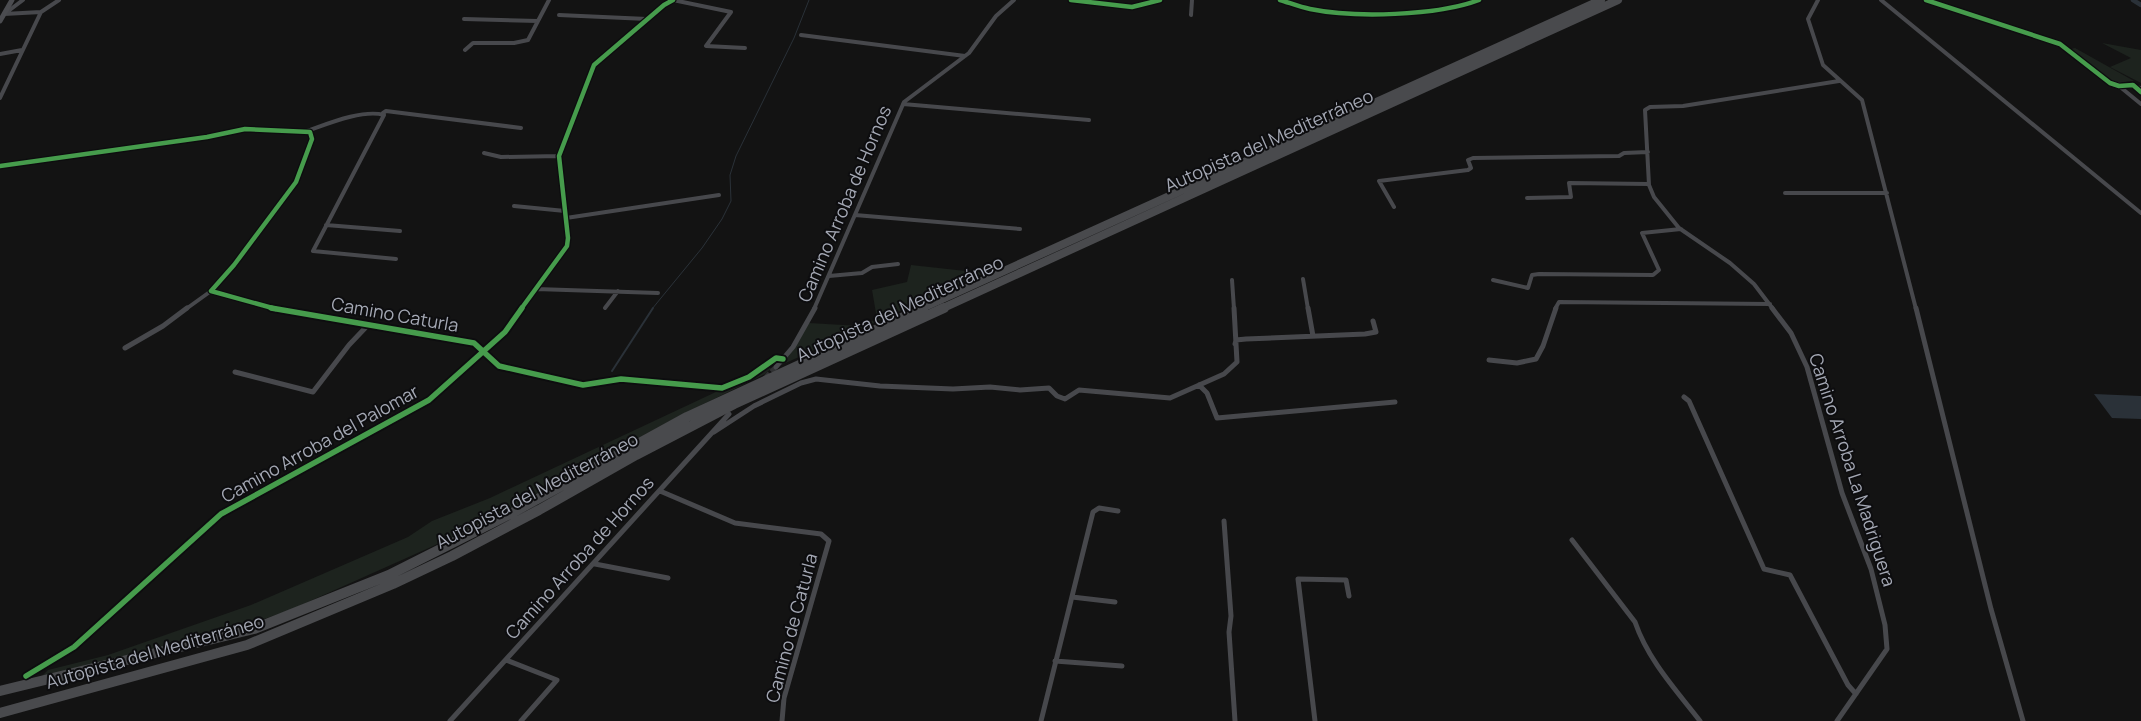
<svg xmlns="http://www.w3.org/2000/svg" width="2141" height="721" font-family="Manrope,sans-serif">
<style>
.green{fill:#1d231e}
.water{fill:#2a3138}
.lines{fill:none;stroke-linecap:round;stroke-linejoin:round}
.stream-far1{stroke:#2a3138;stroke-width:1}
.stream{stroke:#2a3138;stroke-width:2}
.canal{stroke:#2a3138;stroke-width:4.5}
.street-tunnel{stroke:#303133;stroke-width:5;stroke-dasharray:5 2.5;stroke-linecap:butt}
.street-far1{stroke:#47484c;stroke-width:4}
.street{stroke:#47484c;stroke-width:5}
.secondary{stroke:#4b4c50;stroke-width:5}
.highway-far1{stroke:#494a4d;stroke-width:8}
.highway{stroke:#494a4d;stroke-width:10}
.cycleway-far1-casing{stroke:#0d0d0f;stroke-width:7}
.cycleway-casing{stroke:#0d0d0f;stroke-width:9}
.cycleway-far1{stroke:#469c4c;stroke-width:4.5}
.cycleway{stroke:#469c4c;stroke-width:5.5}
.labels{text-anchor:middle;stroke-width:4;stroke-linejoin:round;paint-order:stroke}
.street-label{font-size:18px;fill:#a4a8b4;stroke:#0d0d0f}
</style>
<rect width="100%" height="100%" fill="#131313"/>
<!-- green -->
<path class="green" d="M 2102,43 L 2141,50 L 2141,83 L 2110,67 L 2131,58 Z
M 2075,48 L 2134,81 L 2114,83 L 2071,49 Z
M 911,265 L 984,273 L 779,366 L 809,323 L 860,326 L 877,319 L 872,290 L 907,282 Z
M 766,368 L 772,368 L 765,374 L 677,417 L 503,512 L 431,547 L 290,610 L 218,635 L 40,678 L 48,670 L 108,655 L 251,605 L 408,537 L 432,521 L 490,498 L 718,391 L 756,376 Z"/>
<!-- water -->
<path class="water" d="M 2094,394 L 2141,396 L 2141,419 L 2112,418 Z"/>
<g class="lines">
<!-- stream-far1 -->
<path class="stream-far1" d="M 652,309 L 702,248 L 722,219 L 731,201 L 730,175 L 736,156 L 794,38 L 809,0"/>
<!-- stream -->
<path class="stream" d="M 612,371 L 653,308"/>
<!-- canal -->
<path class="canal" d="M 2133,0 L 2141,5"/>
<!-- street-tunnel -->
<path class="street-tunnel" d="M 766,377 L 776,367"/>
<!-- street-far1 -->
<path class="street-far1" d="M 673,0 L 731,12 L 706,46 L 745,48
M 1071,0 L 1132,7 L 1160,0
M 1280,0 C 1290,3 1300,7 1310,9 C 1354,18 1437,16 1479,0
M 1818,0 L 1808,19 L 1823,65 L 1862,100 L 1916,309
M 1881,0 L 2141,213
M 1926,0 L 2053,41 L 2068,50 L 2110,83 L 2141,88
M 7,12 L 23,0
M 4,14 L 41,12
M 559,15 L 647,19
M 1191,15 L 1192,0
M 464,19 L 538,21
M 801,35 L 965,56
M 465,50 L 473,43 L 514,43 L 528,40 L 549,0
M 0,54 L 22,50
M 2119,86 L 2141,104
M 0,98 L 41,12 L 59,0
M 903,104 L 1089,120
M 383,113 L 386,111 L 521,128
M 307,131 C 327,124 363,109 384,115 L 313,251 L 396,259
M 484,153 L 501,157 L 559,156
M 0,166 L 207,137 L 245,129 L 310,132 L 312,139 L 296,182 L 234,265 L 211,291 L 276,309
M 1785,193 L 1887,193
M 1527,198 L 1571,197 L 1569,183 L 1649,184
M 514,206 L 565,211
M 1394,207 L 1379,181 L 1468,170 L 1471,168 L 1468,160 L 1473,158 L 1619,156 L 1624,153 L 1648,152
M 855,215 L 1020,229
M 566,218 L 719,195
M 326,225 L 400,231
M 829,276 L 862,273 L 872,267 L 898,264
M 1303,279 L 1308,309
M 1232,280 L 1234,309
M 1493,280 L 1528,288 L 1532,275 L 1539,274 L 1653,275 L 1659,270 L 1642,233 L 1681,229
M 536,289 L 658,293
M 605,308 L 618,291
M 186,309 L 211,291
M 521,309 L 567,246 L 568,238 L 559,156 L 594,65 L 664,5 L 673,0
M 814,309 L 904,102 L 969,53 L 996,16 L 1014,0
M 1555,309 L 1559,302 L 1770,304
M 1773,309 L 1754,284 L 1730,263 L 1679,228 L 1654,197 L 1649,185 L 1645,110 L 1650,107 L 1683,106 L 1839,81"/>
<!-- street -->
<path class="street" d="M 271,308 L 474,343 L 499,366 L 583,385 L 621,379 L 722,388 L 749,377 L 776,358 L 783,359
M 1308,308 L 1313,336
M 1772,308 L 1791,333 L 1807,367 L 1842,493 L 1871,569 L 1885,625 L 1887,649 L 1837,721
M 1916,308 L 1991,609 L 2023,721
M 1235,344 L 1236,340 L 1246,339 L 1365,334 L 1376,332 L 1373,321
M 125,348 L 163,326 L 187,308
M 1489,360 L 1517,363 L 1536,359 L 1543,346 L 1556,308
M 776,367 L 793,347 L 815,308
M 235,372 L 313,392 L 349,345 L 368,325
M 1199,385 L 1207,393 L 1217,418 L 1395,402
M 1684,397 L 1689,401 L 1764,569 L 1790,575 L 1848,685 L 1856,694
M 714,432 L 754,406 L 801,383 L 816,379 L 880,386 L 953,389 L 990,387 L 1020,390 L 1049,388 L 1057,396 L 1065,399 L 1079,390 L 1170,398 L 1224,374 L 1237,362 L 1234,308
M 660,491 L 735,523 L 821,534 L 829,541 L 784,698 L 782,721
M 1224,521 L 1231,616 L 1229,632 L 1235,721
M 1572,540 L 1635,622 C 1648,660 1676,690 1700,721
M 595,564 L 668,578
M 1072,597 L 1115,602
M 506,660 L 557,680 L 521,721
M 1055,661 L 1122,666
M 26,676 L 74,647 L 221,514 L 429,400 L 505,332 L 522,308
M 450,721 L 729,414
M 1041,721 L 1093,512 L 1099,508 L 1118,511
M 1315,721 L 1298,579 L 1346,580 L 1349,596"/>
<!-- secondary -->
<path class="secondary" d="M 0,21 L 12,0"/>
<!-- highway-far1 -->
<path class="highway-far1" d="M 920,309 L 1601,0
M 941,309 L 1618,0"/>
<!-- highway -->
<path class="highway" d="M 0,691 L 254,629 L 389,575 L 510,514 L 687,417 L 923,308
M 0,713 L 247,645 L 393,584 L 452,556 L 539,510 L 636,455 L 734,404 L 944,308"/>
<defs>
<path id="cycleway-far1" d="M 1071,0 L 1132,7 L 1160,0
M 1280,0 C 1290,3 1300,7 1310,9 C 1354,18 1437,16 1479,0
M 1926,0 L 2060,44 L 2110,83 L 2119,86 L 2133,85 L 2141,92
M 0,166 L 207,137 L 245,129 L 310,132 L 312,139 L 296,182 L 234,265 L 211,291 L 276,309
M 521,309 L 567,246 L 568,238 L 559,156 L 594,65 L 664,5 L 673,0"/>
<path id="cycleway" d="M 271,308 L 474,343 L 499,366 L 583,385 L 621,379 L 722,388 L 749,377 L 776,358 L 783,359
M 26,676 L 74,647 L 221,514 L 429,400 L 505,332 L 522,308"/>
</defs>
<!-- cycleway-far1 casing -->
<use href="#cycleway-far1" class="cycleway-far1-casing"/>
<!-- cycleway casing -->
<use href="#cycleway" class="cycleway-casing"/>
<!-- cycleway-far1 -->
<use href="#cycleway-far1" class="cycleway-far1"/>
<!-- cycleway -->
<use href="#cycleway" class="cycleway"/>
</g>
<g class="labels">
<!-- street labels -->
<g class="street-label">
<text transform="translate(1269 141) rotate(-24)" y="6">Autopista del Mediterráneo</text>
<text transform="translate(845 204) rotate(-67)" y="6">Camino Arroba de Hornos</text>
<text transform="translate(900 309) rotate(-25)" y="6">Autopista del Mediterráneo</text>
<text transform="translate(395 315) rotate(10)" y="6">Camino Caturla</text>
<text transform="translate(320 444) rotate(-29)" y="6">Camino Arroba del Palomar</text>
<text transform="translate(1852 470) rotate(72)" y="6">Camino Arroba La Madriguera</text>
<text transform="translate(537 491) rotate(-28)" y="6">Autopista del Mediterráneo</text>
<text transform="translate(580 558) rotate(-48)" y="6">Camino Arroba de Hornos</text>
<text transform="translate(792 628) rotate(-75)" y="6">Camino de Caturla</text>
<text transform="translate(155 652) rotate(-16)" y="6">Autopista del Mediterráneo</text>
</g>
</g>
</svg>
